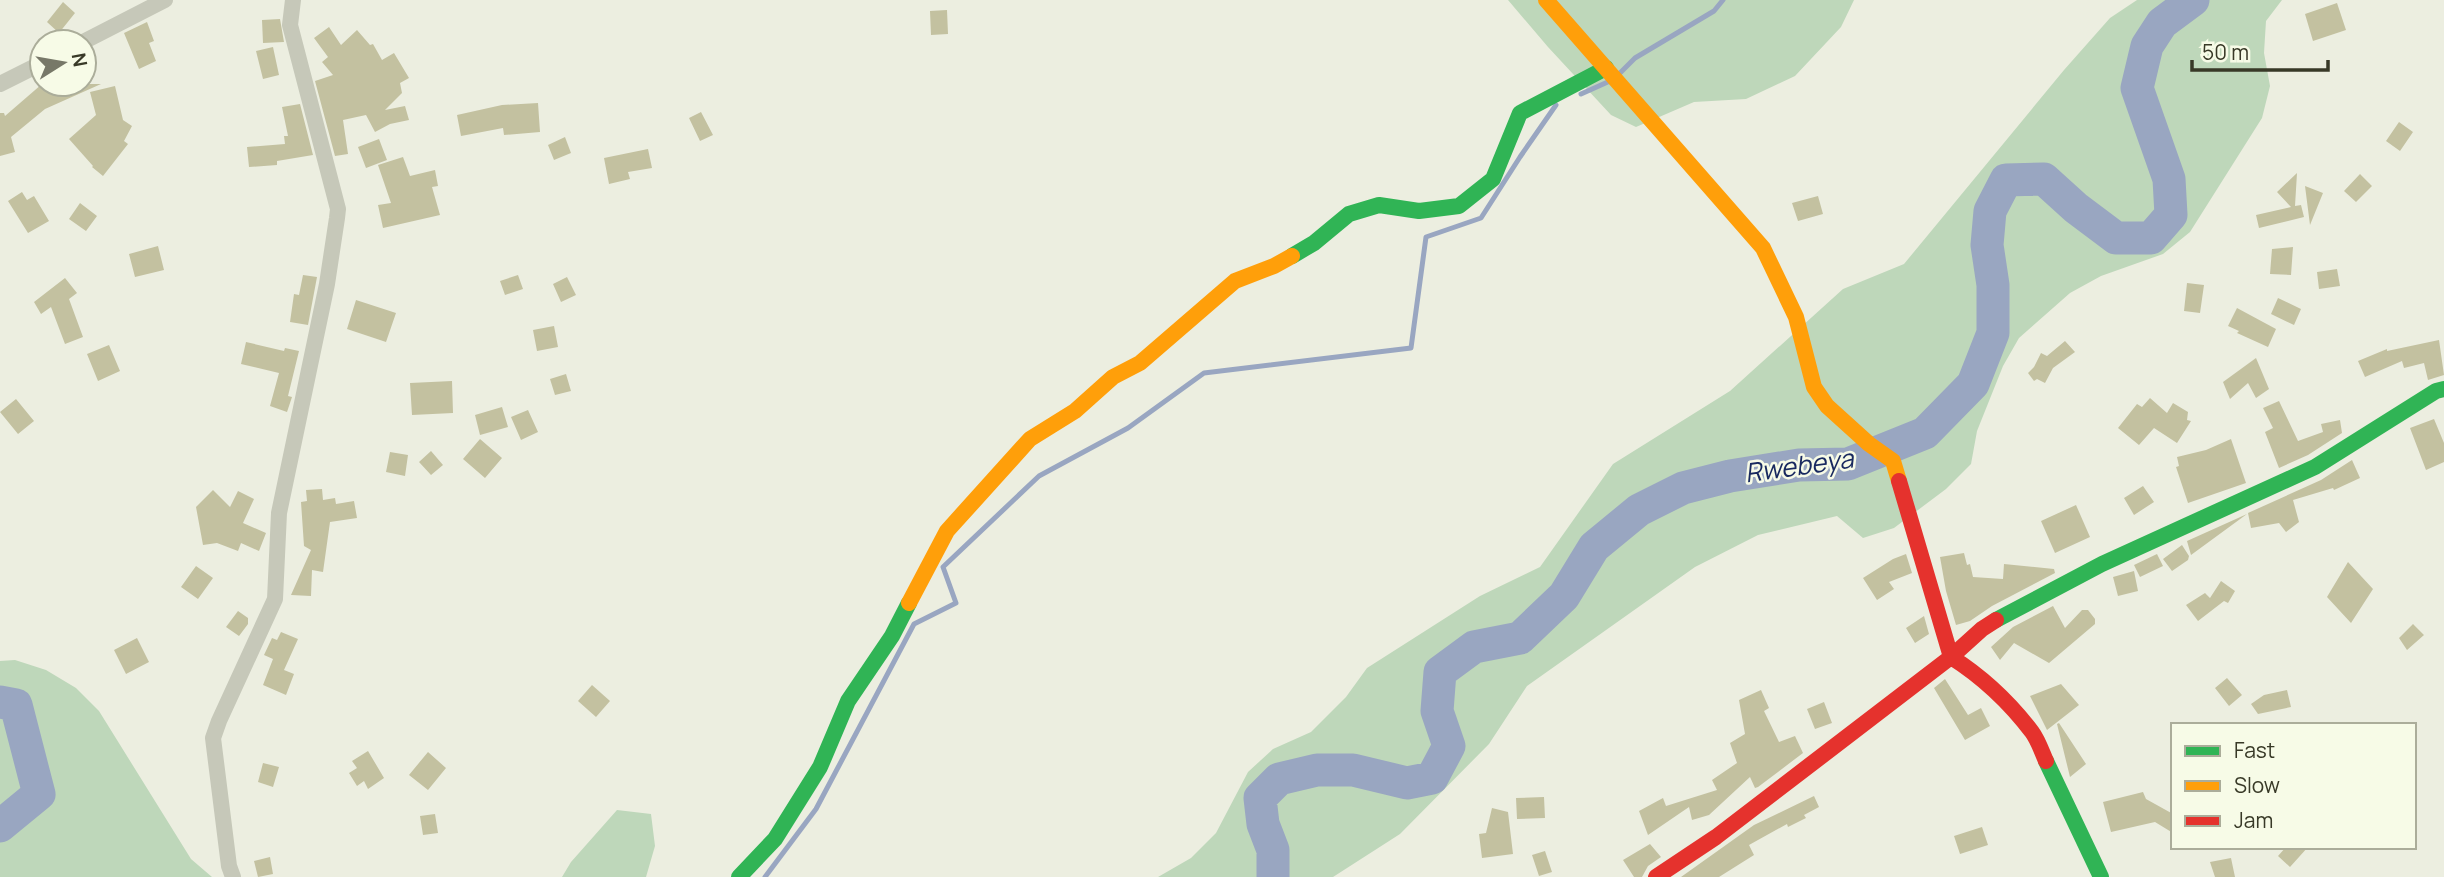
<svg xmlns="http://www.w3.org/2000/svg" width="2444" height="877" font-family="Manrope,sans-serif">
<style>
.green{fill:#bed7ba}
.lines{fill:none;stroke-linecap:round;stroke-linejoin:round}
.stream{stroke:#99a6c1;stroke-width:5}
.river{stroke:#99a6c1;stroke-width:33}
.building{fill:#c3c1a0}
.street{stroke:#c6c8b9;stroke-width:16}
.fast{stroke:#30b455;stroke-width:16}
.slow{stroke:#ff9f0a;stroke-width:16}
.jam{stroke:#e5322d;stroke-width:16}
.labels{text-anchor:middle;stroke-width:5;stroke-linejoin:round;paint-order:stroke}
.water-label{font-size:26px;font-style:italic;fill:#18295f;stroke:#f7fbe7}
</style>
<rect width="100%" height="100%" fill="#eceee0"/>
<!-- green -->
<path class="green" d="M 1508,0 L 1854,0 L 1841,27 L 1795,76 L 1746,99 L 1694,102 L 1636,127 L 1611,115 L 1548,47 Z
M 2137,0 L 2282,0 L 2266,21 L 2264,53 L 2270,86 L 2262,118 L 2190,232 L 2163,254 L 2101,276 L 2070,293 L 2019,338 L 2003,366 L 1977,431 L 1971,464 L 1946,489 L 1894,528 L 1863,538 L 1837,516 L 1758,535 L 1695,567 L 1527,686 L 1489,744 L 1400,834 L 1333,877 L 1158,877 L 1191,858 L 1216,833 L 1248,772 L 1273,749 L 1311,732 L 1346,697 L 1367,668 L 1480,596 L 1540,567 L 1613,464 L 1730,391 L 1843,289 L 1904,264 L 2064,70 L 2110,18 Z
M 15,660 L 46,670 L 76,688 L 99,711 L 191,859 L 212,877 L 0,877 L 0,661 Z
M 617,810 L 651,814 L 655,846 L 646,877 L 562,877 L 571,862 Z"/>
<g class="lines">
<!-- stream -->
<path class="stream" d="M 1618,75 L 1635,58 L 1714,11 L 1723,0
M 1581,94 L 1610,81
M 765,877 L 816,809 L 914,624 L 956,603 L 943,567 L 1039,476 L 1128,428 L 1204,373 L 1411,348 L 1426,237 L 1481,218 L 1520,157 L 1556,105"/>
<!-- river -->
<path class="river" d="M 0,702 L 16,705 L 39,794 L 0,826
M 1273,877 L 1273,850 L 1263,824 L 1260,798 L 1279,779 L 1317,770 L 1353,770 L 1407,783 L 1432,778 L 1449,746 L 1437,711 L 1440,672 L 1474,647 L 1520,638 L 1564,596 L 1594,547 L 1639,510 L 1683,488 L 1730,476 L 1799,465 L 1848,464 L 1925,433 L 1973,384 L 1993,333 L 1993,285 L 1987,245 L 1990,211 L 2006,180 L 2044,179 L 2076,208 L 2116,238 L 2151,238 L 2171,215 L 2169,179 L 2137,88 L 2147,46 L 2162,23 L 2193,0"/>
</g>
<!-- building -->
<path class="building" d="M 63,2 L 75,13 L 59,33 L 47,22 Z
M 2337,3 L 2346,30 L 2313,41 L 2305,14 Z
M 947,10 L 948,34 L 931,35 L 930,11 Z
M 280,19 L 284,42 L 263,43 L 262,20 Z
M 147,22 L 154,41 L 149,43 L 156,61 L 139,69 L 124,33 Z
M 329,27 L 341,45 L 357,30 L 370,45 L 373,44 L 382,60 L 394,53 L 409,78 L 400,83 L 402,93 L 385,110 L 405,106 L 409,120 L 390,124 L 375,132 L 366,115 L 343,120 L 348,154 L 335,156 L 315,81 L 333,75 L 322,62 L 328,57 L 314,38 Z
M 273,47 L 279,75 L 263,79 L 256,51 Z
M 42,84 L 101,84 L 45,109 L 11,137 L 15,152 L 0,156 L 0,113 L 4,113 L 5,116 Z
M 115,86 L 123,120 L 132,126 L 124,141 L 128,144 L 103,176 L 92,167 L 93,166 L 69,139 L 96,115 L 90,92 Z
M 538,103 L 540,132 L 504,135 L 503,128 L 461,136 L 457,115 L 502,105 Z
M 300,104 L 313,155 L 277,161 L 277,165 L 249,167 L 247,147 L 285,144 L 284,136 L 288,136 L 282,107 Z
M 701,112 L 713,135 L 700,141 L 689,118 Z
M 2399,122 L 2413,132 L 2400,151 L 2386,141 Z
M 565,137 L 571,153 L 554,160 L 548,145 Z
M 379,139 L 387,160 L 366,168 L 358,147 Z
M 648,149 L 652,168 L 628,172 L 630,179 L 609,184 L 604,158 Z
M 403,157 L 410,176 L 435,170 L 438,186 L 432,187 L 440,215 L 383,228 L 378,205 L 391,203 L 378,165 Z
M 2297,173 L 2295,206 L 2301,205 L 2304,217 L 2259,228 L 2256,215 L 2291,207 L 2277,192 Z
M 2360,174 L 2372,186 L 2356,202 L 2344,191 Z
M 2305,186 L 2323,193 L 2310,225 Z
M 22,192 L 27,200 L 34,196 L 49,221 L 28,233 L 8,201 Z
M 1818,196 L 1823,214 L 1798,221 L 1792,203 Z
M 80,203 L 97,216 L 86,231 L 69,219 Z
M 158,246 L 164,270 L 135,277 L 129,254 Z
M 2293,247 L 2291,275 L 2270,274 L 2272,249 Z
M 2337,269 L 2340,286 L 2319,289 L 2317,272 Z
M 303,275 L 317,277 L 308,325 L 290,322 L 294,294 L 299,295 Z
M 518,275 L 523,289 L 505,295 L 500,281 Z
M 567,277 L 576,295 L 561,302 L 553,284 Z
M 65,278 L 77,293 L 69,299 L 83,337 L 65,344 L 51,307 L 41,314 L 34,302 Z
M 2187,283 L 2204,285 L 2200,313 L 2184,311 Z
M 2278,298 L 2301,309 L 2294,325 L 2271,314 Z
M 356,300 L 396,313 L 386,342 L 347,329 Z
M 2237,308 L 2276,329 L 2268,347 L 2237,333 L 2239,331 L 2228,326 Z
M 554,326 L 558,347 L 537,351 L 533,330 Z
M 2439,340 L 2444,375 L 2428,380 L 2424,363 L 2404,368 L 2402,361 L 2365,377 L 2358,361 L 2387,349 L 2387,351 Z
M 2065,341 L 2075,352 L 2053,368 L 2045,383 L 2037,379 L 2034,381 L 2028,373 L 2034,367 L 2041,353 L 2047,356 Z
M 246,342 L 284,351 L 285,348 L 299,351 L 288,396 L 292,397 L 287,412 L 270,406 L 279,373 L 241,364 Z
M 109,345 L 120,371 L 98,381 L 87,354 Z
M 2256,358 L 2269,389 L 2256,398 L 2248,383 L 2230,399 L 2223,382 Z
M 566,374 L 571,391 L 555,395 L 550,379 Z
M 452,381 L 453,413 L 412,415 L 410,383 Z
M 2150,398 L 2167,413 L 2173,403 L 2188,412 L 2187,420 L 2191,421 L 2177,443 L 2154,428 L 2139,445 L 2118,428 L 2137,404 L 2142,407 Z
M 16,399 L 34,421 L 18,434 L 0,412 Z
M 2279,401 L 2298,441 L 2323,432 L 2321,424 L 2340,420 L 2342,433 L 2308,455 L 2279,468 L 2265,432 L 2273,428 L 2263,408 Z
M 502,407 L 508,427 L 480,435 L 475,415 Z
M 528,410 L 538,432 L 521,440 L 511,417 Z
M 2434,419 L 2444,443 L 2444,462 L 2426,470 L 2410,428 Z
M 480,439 L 502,458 L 485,478 L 463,459 Z
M 2231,439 L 2246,483 L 2188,503 L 2176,467 L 2179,466 L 2177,457 L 2206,450 Z
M 431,451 L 443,465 L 431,475 L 419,462 Z
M 390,452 L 408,455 L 405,476 L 386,472 Z
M 2352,460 L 2360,478 L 2334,490 L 2333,488 L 2293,500 L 2299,522 L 2286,532 L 2279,523 L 2251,528 L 2248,513 L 2321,480 Z
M 2143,486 L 2154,502 L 2134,515 L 2124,498 Z
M 322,489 L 323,500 L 335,498 L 336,504 L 354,501 L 357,518 L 330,522 L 323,572 L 312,570 L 311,596 L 291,595 L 311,550 L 304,546 L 301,502 L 307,501 L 306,490 Z
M 213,490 L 230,507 L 238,491 L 254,499 L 243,523 L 266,533 L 259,551 L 241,543 L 238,551 L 217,543 L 203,545 L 196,507 Z
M 2076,505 L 2090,537 L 2055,553 L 2041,521 Z
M 2247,514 L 2191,555 L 2187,541 Z
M 2182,545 L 2189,556 L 2188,560 L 2172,571 L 2163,559 Z
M 1964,553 L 1967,565 L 1970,564 L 1973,577 L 2003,579 L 2004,564 L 2054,569 L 2055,573 L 1992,606 L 1970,621 L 1956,625 L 1946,591 L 1940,557 Z
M 1906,554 L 1912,573 L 1889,582 L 1894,589 L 1877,600 L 1863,578 L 1893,559 Z
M 2157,554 L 2163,566 L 2140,577 L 2134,565 Z
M 2348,562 L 2373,589 L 2351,623 L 2327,597 Z
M 196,566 L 213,578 L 198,599 L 181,587 Z
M 2134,571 L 2138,591 L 2118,596 L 2113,577 Z
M 2221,581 L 2235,591 L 2228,603 L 2224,601 L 2198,621 L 2186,605 L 2205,593 L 2210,598 Z
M 2053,606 L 2065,628 L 2082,610 L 2088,610 L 2095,619 L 2095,624 L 2049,663 L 2014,643 L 2000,660 L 1991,647 L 2013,627 Z
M 238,611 L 248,618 L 248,624 L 239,636 L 226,627 Z
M 1924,616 L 1929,634 L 1915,643 L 1906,628 Z
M 2413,624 L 2424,635 L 2407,650 L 2399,638 Z
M 281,632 L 298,639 L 284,670 L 294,674 L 286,695 L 263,685 L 273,659 L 264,655 L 272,638 L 277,640 Z
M 137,638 L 149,662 L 126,674 L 114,650 Z
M 2227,678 L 2242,695 L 2229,706 L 2215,688 Z
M 1945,679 L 1968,715 L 1981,708 L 1990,726 L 1965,740 L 1934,688 Z
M 2061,684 L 2079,705 L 2047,730 L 2030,696 Z
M 592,685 L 610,701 L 596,717 L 578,701 Z
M 1761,690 L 1769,708 L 1764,711 L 1779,742 L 1795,736 L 1803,753 L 1758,787 L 1755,788 L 1750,777 L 1709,815 L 1692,820 L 1689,807 L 1648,835 L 1639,811 L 1663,798 L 1666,806 L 1717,790 L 1712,780 L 1737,763 L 1730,743 L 1745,734 L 1739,700 Z
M 2287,690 L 2291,707 L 2258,714 L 2251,704 L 2264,695 Z
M 1824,702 L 1832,723 L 1815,729 L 1807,709 Z
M 2059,723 L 2086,764 L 2070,777 L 2057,724 Z
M 368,751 L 384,778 L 368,789 L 364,781 L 357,786 L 349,773 L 357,768 L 352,761 Z
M 428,752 L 446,768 L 428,790 L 409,775 Z
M 263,763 L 279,767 L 273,787 L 258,782 Z
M 2143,792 L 2146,799 L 2173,814 L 2173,833 L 2155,822 L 2111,832 L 2103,802 Z
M 1814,796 L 1819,807 L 1804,815 L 1806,818 L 1788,827 L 1787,824 L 1749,845 L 1754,855 L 1719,877 L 1681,877 L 1754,825 Z
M 1544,797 L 1545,818 L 1517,819 L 1516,798 Z
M 1492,808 L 1508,812 L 1513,854 L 1482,858 L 1479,834 L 1486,833 Z
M 435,814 L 438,833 L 423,835 L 420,816 Z
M 1982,827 L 1988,845 L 1960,854 L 1954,836 Z
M 1650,844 L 1661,857 L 1648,866 L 1642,877 L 1634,877 L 1623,860 Z
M 2286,847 L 2308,847 L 2290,867 L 2278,856 Z
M 1545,851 L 1552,872 L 1539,876 L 1532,855 Z
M 270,857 L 273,874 L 258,877 L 254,861 Z
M 2231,858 L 2235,877 L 2215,877 L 2210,862 Z"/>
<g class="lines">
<!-- street -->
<path class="street" d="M 83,42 L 165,0
M 0,84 L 42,63
M 233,877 L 229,866 L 213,738 L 219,721 L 275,599 L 279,513 L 327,284 L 337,218 L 338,209 L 290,25 L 293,0"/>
<!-- fast -->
<path class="fast" d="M 1292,256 L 1314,243 L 1349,214 L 1379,205 L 1419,211 L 1459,206 L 1493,179 L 1520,113 L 1606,68
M 1996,620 L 2102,564 L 2315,467 L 2436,391 L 2444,389
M 2046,761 L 2101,877
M 739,877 L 775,839 L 820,767 L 848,701 L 892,636 L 909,603"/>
<!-- slow -->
<path class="slow" d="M 1546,0 L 1763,248 L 1796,317 L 1814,387 L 1827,406 L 1869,444 L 1893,461 L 1899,481
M 909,603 L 947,531 L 1030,439 L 1075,411 L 1113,377 L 1140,363 L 1235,281 L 1274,266 L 1292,256"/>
<!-- jam -->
<path class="jam" d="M 1899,481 L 1951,657 C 1981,676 2010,703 2032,732 C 2038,740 2042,752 2046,761
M 1656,877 L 1716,837 L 1951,657 L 1982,629 L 1996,620"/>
</g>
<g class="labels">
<!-- water labels -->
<g class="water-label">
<text transform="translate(1799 466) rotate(-8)" y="9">Rwebeya</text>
</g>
</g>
<!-- legend -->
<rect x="2171" y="723" width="245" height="126" fill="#f7fbe7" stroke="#abad9a" stroke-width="2"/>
<rect x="2185" y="746" width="35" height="10" fill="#30b455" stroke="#abad9a" stroke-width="2"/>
<text x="2234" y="758" font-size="21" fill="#383927">Fast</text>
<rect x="2185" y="781" width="35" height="10" fill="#ff9f0a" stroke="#abad9a" stroke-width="2"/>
<text x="2234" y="793" font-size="21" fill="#383927">Slow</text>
<rect x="2185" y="816" width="35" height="10" fill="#e5322d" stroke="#abad9a" stroke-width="2"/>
<text x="2234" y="828" font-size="21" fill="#383927">Jam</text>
<!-- north arrow -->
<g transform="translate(63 63) rotate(79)"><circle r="33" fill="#f7fbe7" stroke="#abad9a" stroke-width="2"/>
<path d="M0-5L12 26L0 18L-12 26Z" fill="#777868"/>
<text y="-10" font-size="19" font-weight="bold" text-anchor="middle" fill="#383927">N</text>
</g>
<!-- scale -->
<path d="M2192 60v10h136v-10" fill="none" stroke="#383927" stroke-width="3.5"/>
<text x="2202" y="60" font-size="21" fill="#383927" stroke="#f7fbe7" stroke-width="5" paint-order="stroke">50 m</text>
</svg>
